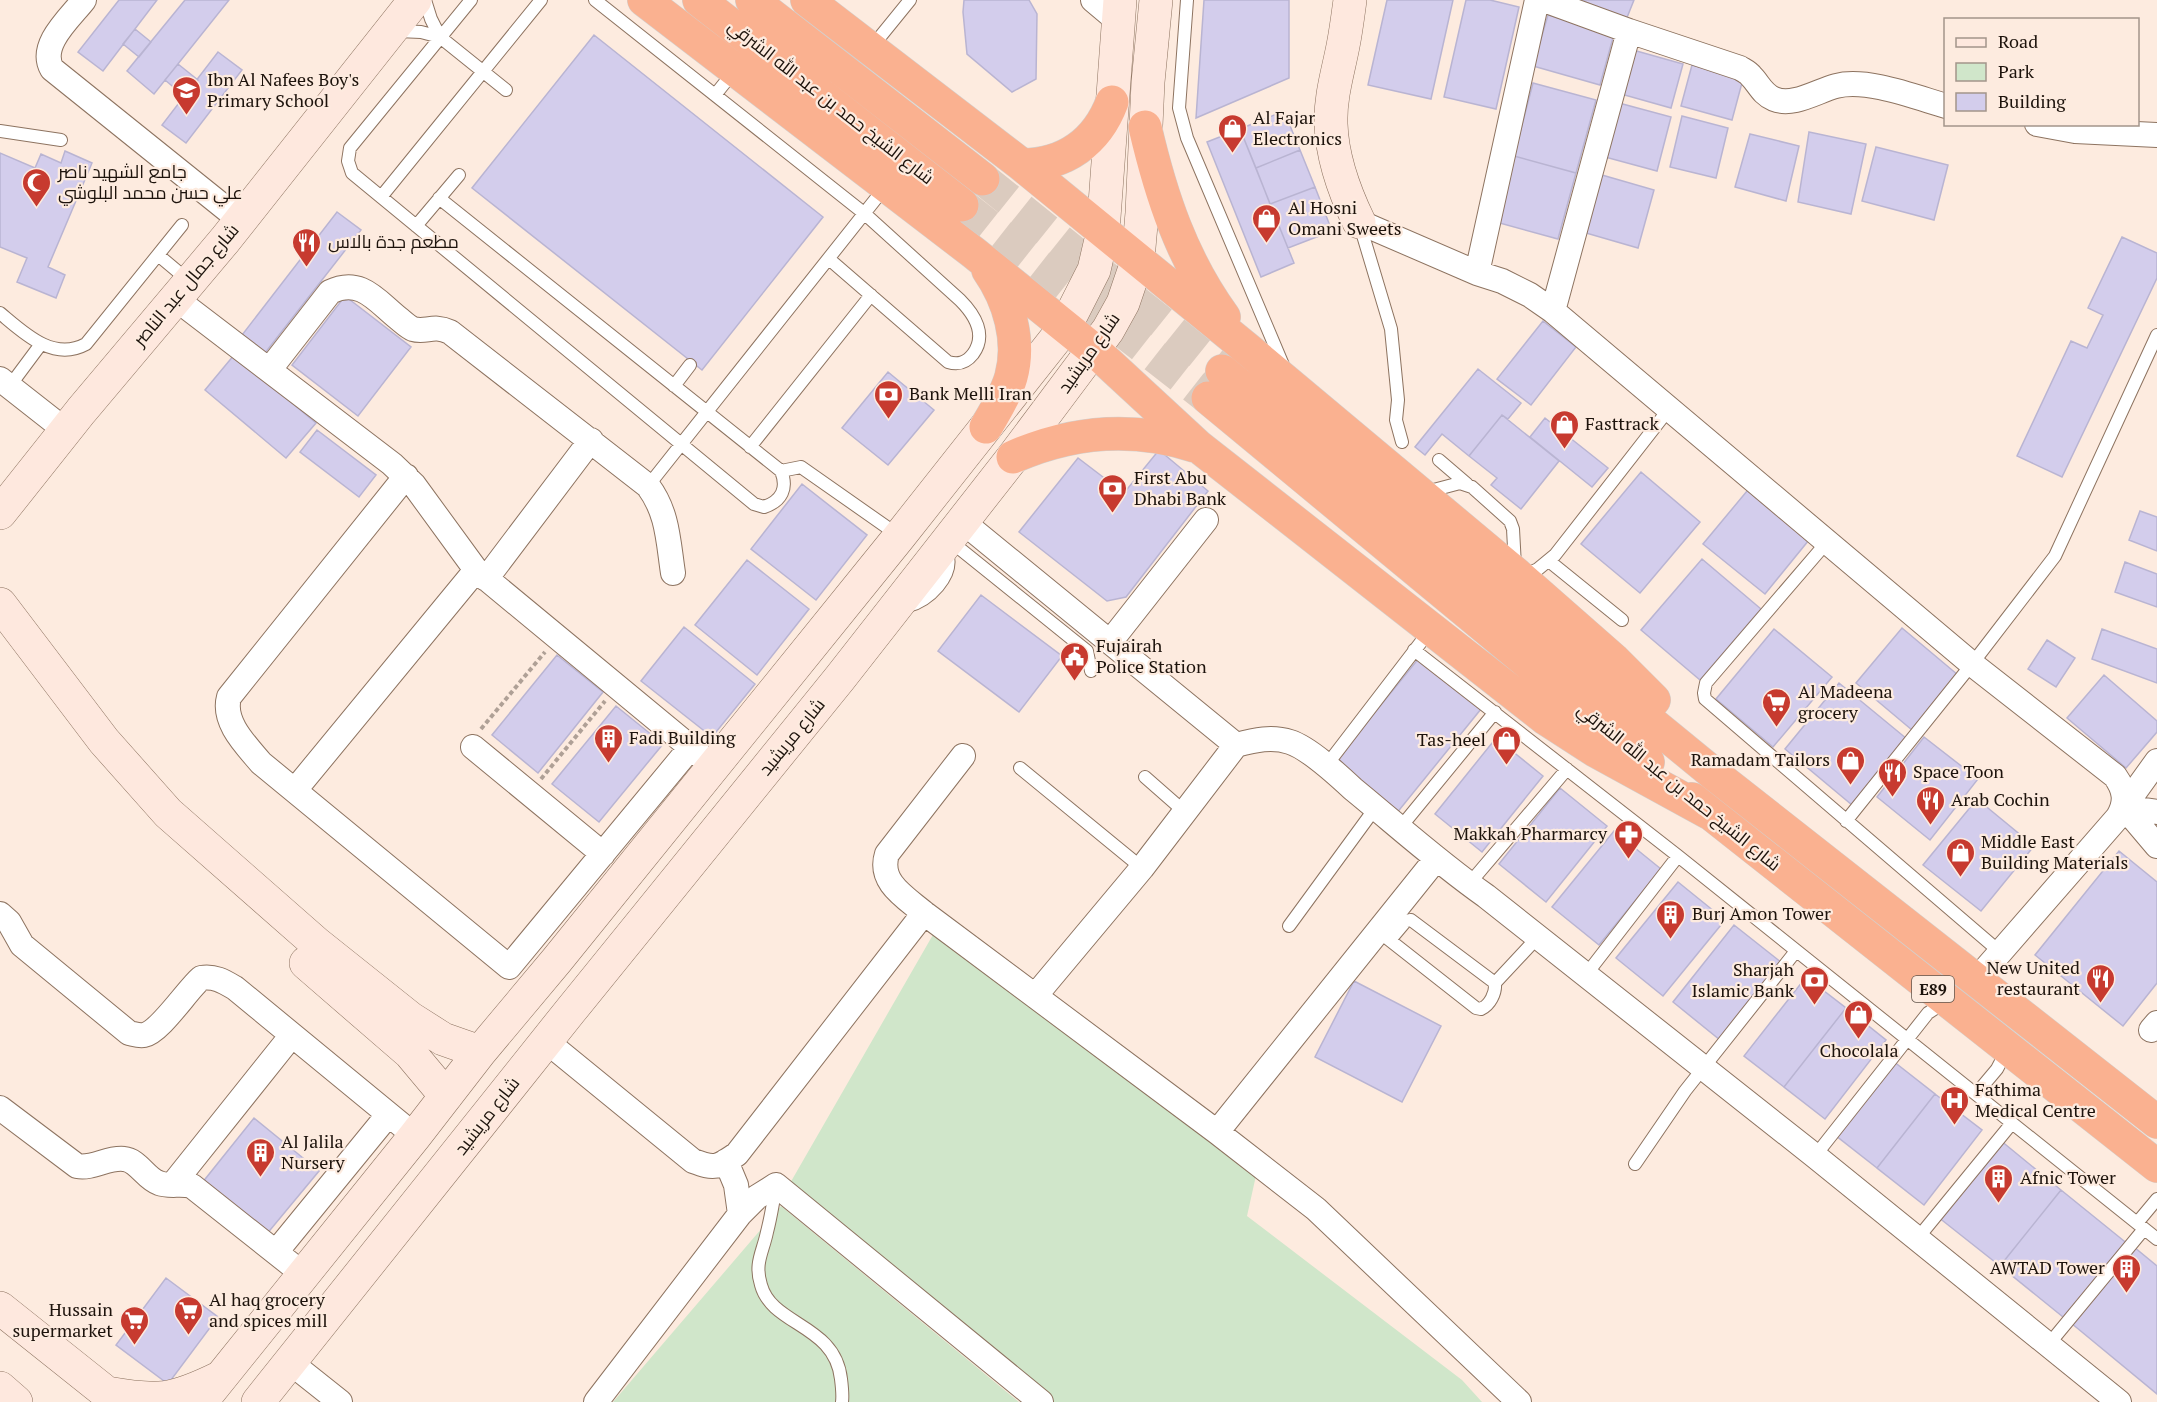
<svg xmlns="http://www.w3.org/2000/svg" width="2157" height="1402" font-family="'PT Serif',Cairo,serif">
<style>
.green{fill:#d0e6ca}
.building{fill:#d3cdec;stroke:#b9b4d2;stroke-width:1.5}
.lines{fill:none;stroke-linecap:round;stroke-linejoin:round}
.highway-tunnel{stroke:#dbcbbf;stroke-width:33;stroke-dasharray:33 16;stroke-linecap:butt}
.lane-casing{stroke:#8d7360;stroke-width:14}
.street-casing{stroke:#8d7360;stroke-width:26}
.secondary-casing{stroke:#8d7360;stroke-width:34}
.highway-casing{stroke:#d2d0ce;stroke-width:34}
.path{stroke:#afa096;stroke-width:4;stroke-dasharray:4.5 3;stroke-linecap:butt}
.lane{stroke:#fff;stroke-width:12}
.street{stroke:#fff;stroke-width:24}
.secondary{stroke:#fee8de;stroke-width:33}
.highway{stroke:#fab190;stroke-width:33}
.labels{text-anchor:middle;stroke-width:4.5;stroke-linejoin:round;paint-order:stroke}
.shield{fill:#fdebdf;stroke:#60544b;stroke-width:1.5}
.shield-label{font-size:16px;font-weight:bold;fill:#1d130c}
.poi-label{font-size:18px;fill:#1d130c;stroke:#fdebdf;text-anchor:start}
.street-label{font-size:18px;fill:#1d130c;stroke:#fdebdf}
</style>
<rect width="100%" height="100%" fill="#fdebdf"/>
<!-- green -->
<path class="green" d="M 934,933 L 1257,1171 L 1247,1216 L 1462,1380 L 1482,1402 L 1052,1402 L 789,1185 Z
M 781,1206 L 1019,1402 L 613,1402 Z"/>
<!-- building -->
<path class="building" d="M 119,0 L 157,0 L 103,71 L 78,52 Z
M 185,0 L 229,0 L 154,94 L 127,71 Z
M 964,0 L 1029,0 L 1037,14 L 1036,79 L 1012,92 L 967,54 L 963,12 Z
M 1204,0 L 1289,0 L 1289,78 L 1196,118 Z
M 1387,0 L 1453,0 L 1431,99 L 1368,85 Z
M 1466,0 L 1490,0 L 1519,7 L 1496,109 L 1444,97 Z
M 1581,0 L 1634,0 L 1626,20 Z
M 1548,15 L 1614,34 L 1600,85 L 1533,66 Z
M 135,29 L 151,42 L 139,57 L 123,44 Z
M 594,35 L 823,217 L 702,370 L 472,188 Z
M 1633,50 L 1683,64 L 1671,108 L 1621,94 Z
M 218,52 L 242,70 L 186,143 L 162,125 Z
M 178,64 L 198,80 L 184,96 L 165,80 Z
M 1692,65 L 1743,79 L 1732,120 L 1681,106 Z
M 1533,83 L 1596,100 L 1576,173 L 1514,156 Z
M 1619,103 L 1671,117 L 1657,171 L 1605,157 Z
M 1284,111 L 1300,150 L 1256,168 L 1240,129 Z
M 1682,116 L 1728,128 L 1716,178 L 1670,167 Z
M 1240,129 L 1294,263 L 1261,277 L 1207,142 Z
M 1809,132 L 1866,144 L 1851,214 L 1798,202 Z
M 1750,134 L 1799,146 L 1786,201 L 1735,187 Z
M 1876,147 L 1948,165 L 1934,220 L 1862,201 Z
M 1300,150 L 1315,187 L 1270,204 L 1256,168 Z
M 65,151 L 92,163 L 48,267 L 65,275 L 56,298 L 17,282 L 27,258 L 0,247 L 0,153 L 35,168 L 41,154 L 61,163 Z
M 1514,156 L 1576,173 L 1558,239 L 1496,222 Z
M 1602,175 L 1654,190 L 1638,248 L 1586,233 Z
M 1315,187 L 1332,231 L 1288,248 L 1270,204 Z
M 337,212 L 361,230 L 265,353 L 242,335 Z
M 2122,237 L 2157,253 L 2157,278 L 2062,477 L 2017,456 L 2071,341 L 2087,348 L 2103,315 L 2088,308 Z
M 345,296 L 411,347 L 358,416 L 292,365 Z
M 1543,321 L 1576,347 L 1531,405 L 1497,379 Z
M 234,355 L 316,423 L 286,458 L 205,390 Z
M 1478,369 L 1521,403 L 1508,419 L 1502,415 L 1469,456 L 1442,434 L 1425,455 L 1415,447 Z
M 888,372 L 934,410 L 888,465 L 842,428 Z
M 1502,415 L 1559,461 L 1521,509 L 1491,485 L 1497,478 L 1469,456 Z
M 1545,418 L 1608,468 L 1592,487 L 1530,437 Z
M 317,430 L 376,475 L 359,497 L 300,452 Z
M 1159,450 L 1208,491 L 1126,597 L 1107,601 L 1019,532 L 1078,458 L 1124,493 Z
M 1641,472 L 1700,522 L 1640,593 L 1581,544 Z
M 802,484 L 867,535 L 816,600 L 751,549 Z
M 1752,485 L 1813,535 L 1765,594 L 1703,544 Z
M 2140,511 L 2157,517 L 2157,551 L 2129,540 Z
M 1702,559 L 1761,609 L 1700,680 L 1641,630 Z
M 747,560 L 809,609 L 757,675 L 695,625 Z
M 2125,562 L 2157,574 L 2157,607 L 2115,592 Z
M 981,595 L 1062,656 L 1019,712 L 938,651 Z
M 684,627 L 755,684 L 712,737 L 641,681 Z
M 1902,628 L 1958,675 L 1912,730 L 1856,683 Z
M 1774,629 L 1832,677 L 1773,747 L 1716,699 Z
M 2102,629 L 2157,649 L 2157,683 L 2092,659 Z
M 2047,640 L 2075,658 L 2056,687 L 2028,669 Z
M 557,655 L 603,692 L 538,773 L 492,735 Z
M 1419,658 L 1481,709 L 1396,814 L 1333,764 Z
M 2104,675 L 2157,721 L 2157,732 L 2126,768 L 2067,718 Z
M 1839,683 L 1907,739 L 1852,805 L 1785,749 Z
M 616,706 L 663,744 L 599,822 L 552,784 Z
M 1924,737 L 1978,779 L 1930,840 L 1877,797 Z
M 1496,738 L 1543,776 L 1482,852 L 1435,814 Z
M 1560,788 L 1607,826 L 1546,902 L 1499,864 Z
M 1977,799 L 2034,846 L 1981,911 L 1923,865 Z
M 1614,831 L 1661,869 L 1599,945 L 1552,907 Z
M 2119,851 L 2157,882 L 2157,983 L 2123,1026 L 2035,955 Z
M 1678,882 L 1725,920 L 1663,996 L 1616,958 Z
M 1734,925 L 1782,963 L 1720,1040 L 1673,1002 Z
M 1806,977 L 1846,1008 L 1784,1087 L 1744,1056 Z
M 1354,981 L 1441,1026 L 1402,1102 L 1315,1057 Z
M 1846,1008 L 1886,1040 L 1825,1119 L 1784,1087 Z
M 1893,1061 L 1935,1094 L 1877,1168 L 1835,1135 Z
M 1935,1094 L 1982,1130 L 1924,1205 L 1877,1168 Z
M 254,1118 L 319,1171 L 266,1235 L 202,1183 Z
M 2000,1140 L 2061,1190 L 2000,1266 L 1938,1217 Z
M 2061,1190 L 2129,1245 L 2068,1321 L 2000,1266 Z
M 2134,1247 L 2157,1266 L 2157,1394 L 2071,1323 Z
M 166,1278 L 218,1317 L 168,1384 L 116,1345 Z"/>
<g class="lines">
<!-- highway-tunnel -->
<path class="highway-tunnel" d="M 983,179 L 1222,371
M 962,205 L 1208,398"/>
<defs>
<path id="lane" d="M 425,0 L 431,19 L 440,37
M 595,0 L 865,214 L 960,300 C 975,315 987,335 973,354 C 966,363 958,365 948,362 L 829,259
M 1187,0 L 1179,108 L 1187,138 L 1283,365
M 398,31 L 421,32 L 440,37 L 506,90
M 871,48 L 910,0
M 715,95 L 735,70
M 0,131 L 61,140
M 381,197 L 541,0
M 439,198 L 781,471 C 788,488 782,501 764,507 L 754,504 L 352,173 L 348,161 L 350,148 L 471,0
M 1359,222 L 1391,329 L 1398,400 L 1396,420 L 1402,442
M 416,226 L 459,175
M 158,255 L 189,281
M 0,313 C 24,333 53,362 86,344 L 182,225
M 674,386 L 690,365
M 9,387 L 41,344
M 750,447 L 871,295
M 1439,460 L 1467,484
M 781,471 L 801,467 L 898,535
M 648,486 L 886,186
M 1426,492 L 1460,483 L 1472,487 L 1510,521 L 1513,529 L 1515,566
M 949,540 L 1087,651 L 1091,671
M 1827,542 L 1706,683 L 1704,693 L 1705,699 L 2000,952
M 1549,561 L 1622,620
M 1523,576 L 1538,569 L 1555,555 L 1669,409
M 908,606 C 928,601 955,576 947,553
M 1414,650 L 1678,856 L 2157,1239
M 1326,766 L 1431,629
M 1020,768 L 1142,868
M 1145,777 L 1186,813
M 1846,821 L 1972,664 L 2055,556 L 2157,335
M 1400,828 L 1495,712
M 1469,884 L 1567,769
M 1289,926 L 1376,807
M 1378,931 L 1476,1008 L 1481,1009 C 1490,1005 1496,993 1495,983 L 1411,920 L 1406,921 L 1390,940
M 1585,976 L 1678,856
M 1495,983 L 1537,938
M 1976,1094 L 1997,1069 L 2007,1050
M 1815,1156 L 1928,1013 L 1945,1002
M 1635,1164 L 1685,1091 L 1796,951
M 776,1187 C 773,1202 771,1217 767,1232 C 763,1252 754,1263 761,1285 C 772,1326 835,1324 841,1379 C 842,1387 843,1395 842,1402
M 2137,1223 L 2157,1199
M 1917,1239 L 2012,1123
M 2049,1344 L 2144,1229"/>
<path id="street" d="M 84,0 C 71,17 38,45 52,69 L 240,220
M 1093,0 L 1118,21
M 1544,0 L 1629,31 L 1740,68 C 1743,70 1748,72 1751,76 C 1759,84 1762,94 1774,99 C 1793,107 1817,91 1836,86 C 1867,78 1915,97 1946,106
M 2037,124 L 2075,131 L 2157,135
M 1359,222 L 1477,273 L 1502,281 L 1530,295 L 1553,311 L 1972,664 L 2115,776 C 2125,790 2127,802 2118,817 L 1977,979
M 1477,273 L 1537,0
M 176,299 L 392,464 L 414,485 L 476,570 L 701,756
M 1553,311 L 1629,31
M 270,369 L 330,292 C 360,277 376,300 398,318 C 403,322 408,327 413,329 C 426,333 433,324 450,332 L 648,486 C 668,513 668,540 673,573
M 0,379 L 65,430
M 406,476 L 229,697 C 222,722 246,745 261,763 L 509,967 L 691,747
M 963,522 L 1236,745
M 486,579 L 591,440
M 1110,642 L 1206,520
M 473,747 L 603,854
M 963,756 L 887,854 C 878,882 905,897 924,913 L 1217,1132 L 1316,1209 L 1519,1402
M 295,790 L 476,570
M 2124,807 L 2157,761
M 2124,807 L 2157,846
M 2124,807 L 2157,812
M 0,914 L 9,922 L 22,945 L 129,1033 C 134,1034 139,1036 144,1035 C 160,1032 187,990 201,978 C 215,976 223,981 235,988 L 415,1136
M 1035,996 L 1142,868 L 1236,745 C 1255,740 1272,736 1290,742 C 1309,748 1338,775 1353,789 C 1397,825 1439,863 1486,896 L 1815,1156 L 2119,1402
M 2151,1030 L 2157,1023
M 546,1041 L 693,1161 C 715,1169 717,1168 737,1154 L 924,913
M 0,1108 L 77,1166 C 93,1169 108,1157 124,1159 C 138,1160 146,1179 159,1183 C 169,1187 181,1183 192,1186 L 303,1274
M 1217,1132 L 1436,859
M 726,1161 L 736,1185 L 740,1214
M 173,1184 L 292,1035
M 276,1252 L 388,1115
M 291,1363 L 340,1402
M 596,1402 L 740,1214 L 757,1197 L 776,1185 L 1041,1402"/>
<path id="secondary" d="M 1350,0 C 1348,15 1346,31 1343,46 C 1338,72 1330,97 1331,124 C 1332,156 1345,193 1359,222
M 0,513 L 81,411 L 225,240 L 415,0
M 0,604 L 104,741 L 168,813 L 316,943 L 410,1018 L 443,1039 L 480,1052
M 306,963 L 410,1053 L 446,1096
M 0,1308 L 118,1402
M 0,1388 L 16,1402
M 107,1393 C 158,1402 172,1401 219,1378
M 201,1402 L 415,1136 L 480,1052 L 557,960 L 899,537 L 1065,327 L 1094,270 L 1103,231 L 1120,0
M 258,1402 L 571,1010 L 840,678 L 1013,457 L 1108,330 L 1123,303 L 1138,259 L 1142,213 L 1148,82 L 1156,0"/>
<path id="highway" d="M 644,0 L 974,253 L 1094,350 L 1199,447 L 1546,719 L 1594,750 L 1709,813
M 699,0 L 962,205
M 752,0 L 983,179
M 807,0 L 1022,165 L 1251,352 L 1515,573 L 1614,660 L 1654,700
M 1145,127 C 1161,196 1182,259 1224,317
M 1022,165 C 1065,165 1097,142 1112,102
M 1222,371 L 1714,774 L 2157,1122
M 1208,398 L 1648,762
M 986,427 C 995,411 1006,395 1011,377 C 1021,341 1009,300 988,270
M 1013,457 C 1072,431 1133,426 1195,446
M 1692,799 L 2157,1166"/>
</defs>
<!-- lane casing -->
<use href="#lane" class="lane-casing"/>
<!-- street casing -->
<use href="#street" class="street-casing"/>
<!-- secondary casing -->
<use href="#secondary" class="secondary-casing"/>
<!-- highway casing -->
<use href="#highway" class="highway-casing"/>
<!-- path -->
<path class="path" d="M 481,729 L 545,652
M 541,779 L 605,701"/>
<!-- lane -->
<use href="#lane" class="lane"/>
<!-- street -->
<use href="#street" class="street"/>
<!-- secondary -->
<use href="#secondary" class="secondary"/>
<!-- highway -->
<use href="#highway" class="highway"/>
</g>
<!-- icons -->
<defs>
<symbol id="school-pin" viewBox="-11 -11 22 30"><path d="M0 17L-7.5 6A9.5 9.5 0 1 1 7.5 6Z" fill="#c73a2f" stroke="#fdebdf"/><path d="M0-5L7-2L0 1L-7-2ZM-4 1L0 2.5L4 1V4Q0 6-4 4Z" fill="#fff"/></symbol>
<symbol id="shop-pin" viewBox="-11 -11 22 30"><path d="M0 17L-7.5 6A9.5 9.5 0 1 1 7.5 6Z" fill="#c73a2f" stroke="#fdebdf"/><path d="M-5-2.5h2.3a2.7 3.5 0 0 1 5.4 0H5L5.5 6h-11ZM-1.5-2.5h3a1.5 2.3 0 0 0-3 0Z" fill="#fff"/></symbol>
<symbol id="mosque-pin" viewBox="-11 -11 22 30"><path d="M0 17L-7.5 6A9.5 9.5 0 1 1 7.5 6Z" fill="#c73a2f" stroke="#fdebdf"/><path d="M3.5-4.9A6 6 0 1 0 3.5 4.9A5 5 0 1 1 3.5-4.9Z" fill="#fff"/></symbol>
<symbol id="restaurant-pin" viewBox="-11 -11 22 30"><path d="M0 17L-7.5 6A9.5 9.5 0 1 1 7.5 6Z" fill="#c73a2f" stroke="#fdebdf"/><path d="M-5-6h1v4h1v-4h1v4h1v-4h1v5L-1.5 .5V6h-2V.5L-5-1ZM5-6V6H3V1.5H1.5Q1.5-4 5-6Z" fill="#fff"/></symbol>
<symbol id="bank-pin" viewBox="-11 -11 22 30"><path d="M0 17L-7.5 6A9.5 9.5 0 1 1 7.5 6Z" fill="#c73a2f" stroke="#fdebdf"/><path d="M-6-4H6V4H-6ZM0-2.3a2.3 2.3 0 1 0 0 4.6a2.3 2.3 0 1 0 0-4.6Z" fill="#fff"/></symbol>
<symbol id="civic-pin" viewBox="-11 -11 22 30"><path d="M0 17L-7.5 6A9.5 9.5 0 1 1 7.5 6Z" fill="#c73a2f" stroke="#fdebdf"/><path d="M-.6-6.5H3V-4.5H.6V-3L4-1V1h2V6H-6V1h2V-1L-.6-3ZM-1.2 2.5V6h2.4V2.5Z" fill="#fff"/></symbol>
<symbol id="supermarket-pin" viewBox="-11 -11 22 30"><path d="M0 17L-7.5 6A9.5 9.5 0 1 1 7.5 6Z" fill="#c73a2f" stroke="#fdebdf"/><path d="M-6-5.5h2.5l.6 2H6L4.5 2H-2.5L-4.4-4H-6ZM-1.5 3.2a1.3 1.3 0 1 0 .1 0ZM3 3.2a1.3 1.3 0 1 0 .1 0Z" fill="#fff"/></symbol>
<symbol id="building-pin" viewBox="-11 -11 22 30"><path d="M0 17L-7.5 6A9.5 9.5 0 1 1 7.5 6Z" fill="#c73a2f" stroke="#fdebdf"/><path d="M-4-6H4V6H1V3H-1V6H-4ZM-2.5-4.3h1.7v1.8h-1.7ZM.8-4.3h1.7v1.8H.8ZM-2.5-1h1.7V.8h-1.7ZM.8-1h1.7V.8H.8Z" fill="#fff"/></symbol>
<symbol id="pharmacy-pin" viewBox="-11 -11 22 30"><path d="M0 17L-7.5 6A9.5 9.5 0 1 1 7.5 6Z" fill="#c73a2f" stroke="#fdebdf"/><path d="M-2-6h4v4h4v4h-4v4h-4v-4h-4v-4h4Z" fill="#fff"/></symbol>
<symbol id="hospital-pin" viewBox="-11 -11 22 30"><path d="M0 17L-7.5 6A9.5 9.5 0 1 1 7.5 6Z" fill="#c73a2f" stroke="#fdebdf"/><path d="M-5-5h3v3.5h4V-5h3V5h-3V1.5h-4V5h-3Z" fill="#fff"/></symbol>
</defs>
<g fill-rule="evenodd">
<use href="#school-pin" x="170" y="74" width="33" height="45"/>
<use href="#shop-pin" x="1216" y="112" width="33" height="45"/>
<use href="#mosque-pin" x="20" y="166" width="33" height="45"/>
<use href="#shop-pin" x="1250" y="202" width="33" height="45"/>
<use href="#restaurant-pin" x="290" y="226" width="33" height="45"/>
<use href="#bank-pin" x="872" y="378" width="33" height="45"/>
<use href="#shop-pin" x="1548" y="408" width="33" height="45"/>
<use href="#bank-pin" x="1096" y="472" width="33" height="45"/>
<use href="#civic-pin" x="1058" y="640" width="33" height="45"/>
<use href="#supermarket-pin" x="1760" y="686" width="33" height="45"/>
<use href="#building-pin" x="592" y="722" width="33" height="45"/>
<use href="#shop-pin" x="1490" y="724" width="33" height="45"/>
<use href="#shop-pin" x="1834" y="744" width="33" height="45"/>
<use href="#restaurant-pin" x="1876" y="756" width="33" height="45"/>
<use href="#restaurant-pin" x="1914" y="784" width="33" height="45"/>
<use href="#pharmacy-pin" x="1612" y="818" width="33" height="45"/>
<use href="#shop-pin" x="1944" y="836" width="33" height="45"/>
<use href="#building-pin" x="1654" y="898" width="33" height="45"/>
<use href="#restaurant-pin" x="2084" y="962" width="33" height="45"/>
<use href="#bank-pin" x="1798" y="964" width="33" height="45"/>
<use href="#shop-pin" x="1842" y="998" width="33" height="45"/>
<use href="#hospital-pin" x="1938" y="1084" width="33" height="45"/>
<use href="#building-pin" x="244" y="1136" width="33" height="45"/>
<use href="#building-pin" x="1982" y="1162" width="33" height="45"/>
<use href="#building-pin" x="2110" y="1252" width="33" height="45"/>
<use href="#supermarket-pin" x="172" y="1294" width="33" height="45"/>
<use href="#supermarket-pin" x="118" y="1304" width="33" height="45"/>
</g>
<g class="labels">
<!-- shield labels -->
<rect class="shield" x="1912" y="976" width="42" height="26" rx="4.5"/>
<g class="shield-label">
<text x="1933" y="995">E89</text>
</g>
<!-- poi labels -->
<g class="poi-label">
<text x="207" y="86">Ibn Al Nafees Boy's<tspan x="207" dy="21">Primary School</tspan></text>
<text x="1253" y="124">Al Fajar<tspan x="1253" dy="21">Electronics</tspan></text>
<text x="58" y="178">جامع الشهيد ناصر<tspan x="58" dy="21">علي حسن محمد البلوشي</tspan></text>
<text x="1288" y="214">Al Hosni<tspan x="1288" dy="21">Omani Sweets</tspan></text>
<text x="328" y="248">مطعم جدة بالاس</text>
<text x="909" y="400">Bank Melli Iran</text>
<text x="1585" y="430">Fasttrack</text>
<text x="1134" y="484">First Abu<tspan x="1134" dy="21">Dhabi Bank</tspan></text>
<text x="1096" y="652">Fujairah<tspan x="1096" dy="21">Police Station</tspan></text>
<text x="1798" y="698">Al Madeena<tspan x="1798" dy="21">grocery</tspan></text>
<text x="629" y="744">Fadi Building</text>
<text x="1486" y="746" text-anchor="end">Tas-heel</text>
<text x="1830" y="766" text-anchor="end">Ramadam Tailors</text>
<text x="1913" y="778">Space Toon</text>
<text x="1951" y="806">Arab Cochin</text>
<text x="1607" y="840" text-anchor="end">Makkah Pharmarcy</text>
<text x="1981" y="848">Middle East<tspan x="1981" dy="21">Building Materials</tspan></text>
<text x="1692" y="920">Burj Amon Tower</text>
<text x="2080" y="974" text-anchor="end">New United<tspan x="2080" dy="21">restaurant</tspan></text>
<text x="1794" y="976" text-anchor="end">Sharjah<tspan x="1794" dy="21">Islamic Bank</tspan></text>
<text x="1859" y="1057" text-anchor="middle">Chocolala</text>
<text x="1975" y="1096">Fathima<tspan x="1975" dy="21">Medical Centre</tspan></text>
<text x="281" y="1148">Al Jalila<tspan x="281" dy="21">Nursery</tspan></text>
<text x="2020" y="1184">Afnic Tower</text>
<text x="2105" y="1274" text-anchor="end">AWTAD Tower</text>
<text x="209" y="1306">Al haq grocery<tspan x="209" dy="21">and spices mill</tspan></text>
<text x="113" y="1316" text-anchor="end">Hussain<tspan x="113" dy="21">supermarket</tspan></text>
</g>
<!-- street labels -->
<g class="street-label">
<text transform="translate(831 102) rotate(38)" y="6">شارع الشيخ حمد بن عبد الله الشرقي</text>
<text transform="translate(186 285) rotate(-50)" y="6">شارع جمال عبد الناصر</text>
<text transform="translate(1089 353) rotate(-55)" y="6">شارع مريشيد</text>
<text transform="translate(792 737) rotate(-51)" y="6">شارع مريشيد</text>
<text transform="translate(1679 787) rotate(39)" y="6">شارع الشيخ حمد بن عبد الله الشرقي</text>
<text transform="translate(487 1116) rotate(-52)" y="6">شارع مريشيد</text>
</g>
</g>
<!-- legend -->
<rect x="1944" y="18" width="195" height="108" fill="#fdebdf" stroke="#a3958b" stroke-width="1.5"/>
<rect x="1956" y="38" width="30" height="9" fill="#fee8de" stroke="#a3958b" stroke-width="1.5"/>
<text x="1998" y="48" font-size="18" fill="#1d130c">Road</text>
<rect x="1956" y="63" width="30" height="18" fill="#d0e6ca" stroke="#a3958b" stroke-width="1.5"/>
<text x="1998" y="78" font-size="18" fill="#1d130c">Park</text>
<rect x="1956" y="93" width="30" height="18" fill="#d3cdec" stroke="#a3958b" stroke-width="1.5"/>
<text x="1998" y="108" font-size="18" fill="#1d130c">Building</text>
</svg>
